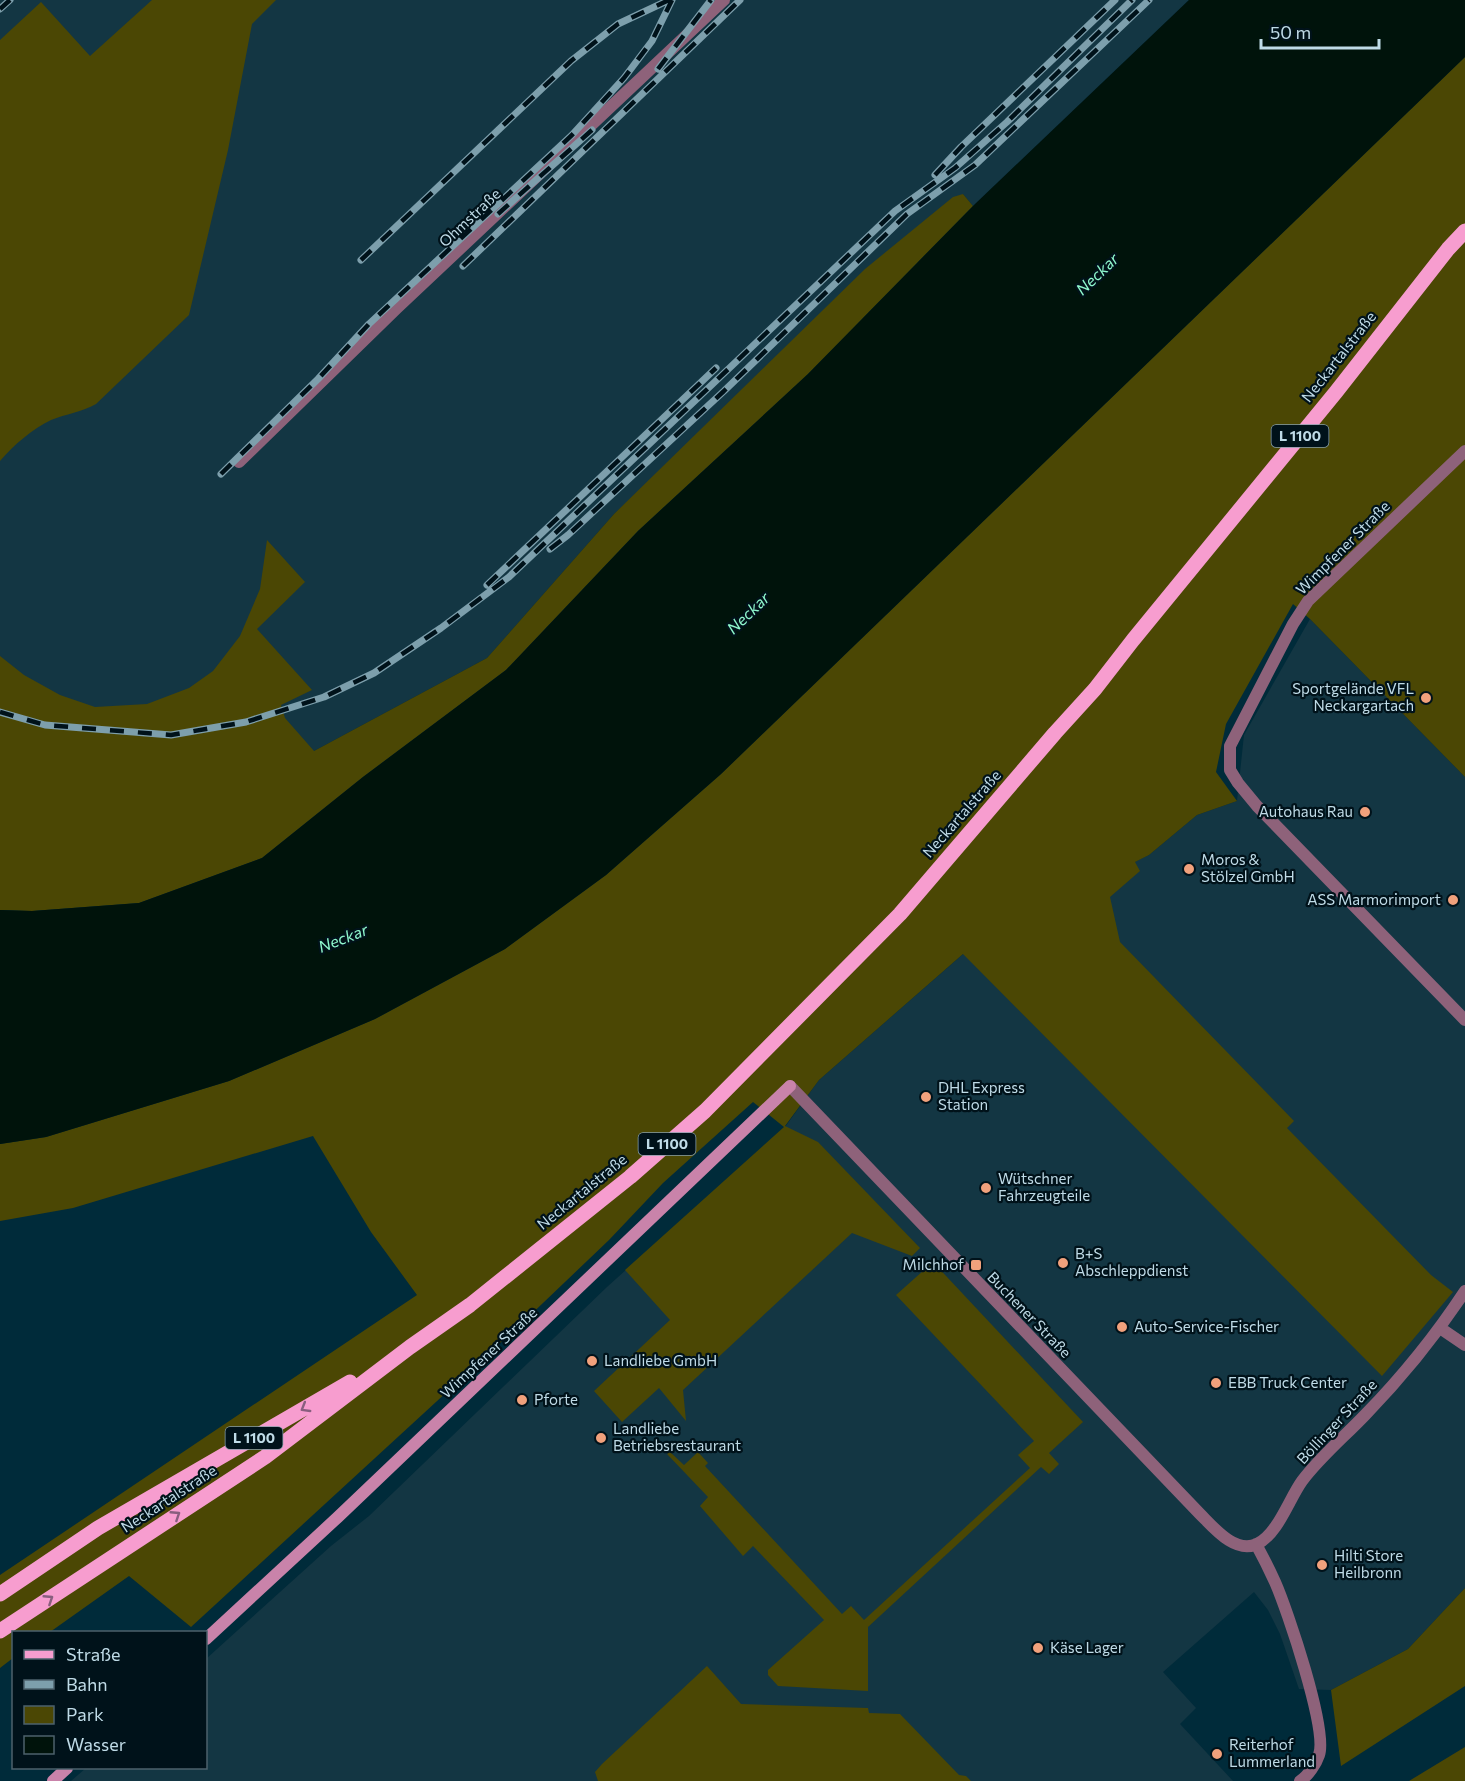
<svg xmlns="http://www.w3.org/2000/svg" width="1465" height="1781" font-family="Commissioner,sans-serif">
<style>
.built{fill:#133643}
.green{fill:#4b4704}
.water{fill:#00130b}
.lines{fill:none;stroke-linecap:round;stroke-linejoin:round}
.street{stroke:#8e627a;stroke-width:12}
.secondary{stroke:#c983aa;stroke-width:12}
.primary{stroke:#f79dcf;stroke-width:15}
.rail-casing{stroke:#7d9fac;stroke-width:7}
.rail{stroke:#00121a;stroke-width:4.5;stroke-dasharray:14;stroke-linecap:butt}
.oneway{stroke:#885e7e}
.poi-dot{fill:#f1a17c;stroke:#00121a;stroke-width:2}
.labels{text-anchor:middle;stroke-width:4.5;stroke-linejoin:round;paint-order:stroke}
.shield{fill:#00121a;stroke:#869faa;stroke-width:1.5}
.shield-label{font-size:14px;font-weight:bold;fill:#bfdbe7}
.street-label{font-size:15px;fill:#bfdbe7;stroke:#00121a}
.poi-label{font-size:15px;fill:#bfdbe7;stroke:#00121a;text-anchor:start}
.water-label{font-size:16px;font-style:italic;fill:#8ff8ce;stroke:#00121a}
</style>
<rect width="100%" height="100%" fill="#002b3a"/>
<!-- built -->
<path class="built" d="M 0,0 L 1189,0 L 973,206 L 963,194 L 614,514 L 487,658 L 314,751 L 229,765 L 147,775 L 0,764 Z
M 1310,619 L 1465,777 L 1465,1588 L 1408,1649 L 1331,1690 L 1299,1689 L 1280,1634 L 1268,1610 L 1254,1592 L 1163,1672 L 1196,1708 L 1180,1724 L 1233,1781 L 71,1781 L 86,1768 L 206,1768 L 206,1659 L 331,1546 L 369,1516 L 607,1287 L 785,1127 L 819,1080 L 986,934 L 1149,855 L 1197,815 L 1237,801 L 1244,735 Z"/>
<!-- green -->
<path class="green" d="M 152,0 L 276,0 L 252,24 L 228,150 L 189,315 L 96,404 C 82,412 66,414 51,420 C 32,429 14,445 0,461 L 0,40 L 41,2 L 90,56 Z
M 1465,57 L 1465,777 L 1310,619 L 1293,604 L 1226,724 L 1216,772 L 1237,801 L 1197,815 L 1149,855 L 1135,862 L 1140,871 L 1110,897 L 1120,942 L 1294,1121 L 1287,1128 L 1431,1275 L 1453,1292 L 1382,1376 L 963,954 L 819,1080 L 785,1126 L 818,1142 L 920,1248 L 912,1256 L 852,1233 L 683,1390 L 686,1421 L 659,1388 L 622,1422 L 594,1391 L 670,1320 L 625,1270 L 784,1127 L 753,1102 L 663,1183 L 609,1240 L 521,1324 L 191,1627 L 129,1576 L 50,1632 L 14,1632 L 13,1658 L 0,1668 L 0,1575 L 417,1295 L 371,1232 L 313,1136 L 73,1208 L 0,1221 L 0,1144 L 46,1137 L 229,1081 L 375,1019 L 505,949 L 606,875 L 721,774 Z
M 963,194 L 973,206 L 808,374 L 638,531 L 506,670 L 363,777 L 262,858 L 139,903 L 32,911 L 0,910 L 0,656 L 24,675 L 60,695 L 95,707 L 147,704 L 189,688 L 213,671 L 240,636 L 260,589 L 267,540 L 305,582 L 257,629 L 312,690 L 281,705 L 285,718 L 314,751 L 487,658 L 614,514 L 865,269 L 953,197 Z
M 933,1262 L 1083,1422 L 1049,1453 L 1059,1464 L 1049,1474 L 1041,1467 L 868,1627 L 868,1691 L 778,1686 L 768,1675 L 768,1670 L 824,1620 L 753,1546 L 743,1556 L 700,1506 L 708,1497 L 667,1454 L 670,1452 L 684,1465 L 698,1452 L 708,1463 L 705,1466 L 842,1614 L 851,1606 L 864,1620 L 1030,1468 L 1018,1455 L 1034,1441 L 896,1295 Z
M 1465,1588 L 1465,1686 L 1341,1766 L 1331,1690 L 1408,1649 Z
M 707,1666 L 741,1704 L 868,1708 L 869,1713 L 900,1714 L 959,1775 L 966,1776 L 971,1781 L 598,1781 L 595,1772 L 602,1764 Z
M 1465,1747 L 1465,1781 L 1409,1781 Z"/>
<!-- water -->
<path class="water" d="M 1189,0 L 1465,0 L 1465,57 L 721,774 L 606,875 L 505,949 L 375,1019 L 229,1081 L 46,1137 L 0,1144 L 0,910 L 32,911 L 139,903 L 262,858 L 363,777 L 506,670 L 638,531 L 808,374 L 973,206 Z"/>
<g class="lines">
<!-- street -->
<path class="street" d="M 1465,451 L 1308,601 L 1293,624 L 1230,746 L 1230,770 L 1238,783 L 1257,806 L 1465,1020
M 239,462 L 397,308 L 724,0
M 790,1086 L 1200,1514 C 1214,1528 1235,1554 1257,1544 C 1278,1534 1289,1499 1302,1481 C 1320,1457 1344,1437 1365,1415 C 1402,1377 1436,1335 1465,1291
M 1440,1328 L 1465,1345
M 1256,1544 C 1263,1557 1269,1569 1275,1582 C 1287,1609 1328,1730 1319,1755 C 1316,1764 1308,1776 1300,1781"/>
<!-- secondary -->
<path class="secondary" d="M 206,1639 L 338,1517 L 790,1086
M 53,1781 L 67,1768"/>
<!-- primary -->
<path class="primary" d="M 0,1594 L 98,1528 L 350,1382
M 0,1631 L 265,1457 L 410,1347 L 470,1305 L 630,1177 L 705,1111 L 900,914 L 1055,733 L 1095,689 L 1133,640 L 1336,392 L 1448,249 L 1465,231"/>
<defs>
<path id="rail" d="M 0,9 L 10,0
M 658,69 L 711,0
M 935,175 L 961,147 L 1115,0
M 498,214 L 592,130
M 361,260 L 571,61 L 618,24 L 669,0
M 463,266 L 740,0
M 221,474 L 318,379 L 369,324 L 572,135 L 624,78 L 652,41 L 672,0
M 550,549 L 568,535 L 724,391 L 907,214 L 975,165 L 1149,0
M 487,585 L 716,368
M 0,712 L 45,725 L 171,735 L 246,722 L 324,697 L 374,673 L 441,628 L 509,577 L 895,211 L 955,168 L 1007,122 L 1132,0"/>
</defs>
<!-- rail casing -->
<use href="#rail" class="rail-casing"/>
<!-- rail -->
<use href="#rail" class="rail"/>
</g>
<!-- one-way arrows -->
<defs><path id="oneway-chevron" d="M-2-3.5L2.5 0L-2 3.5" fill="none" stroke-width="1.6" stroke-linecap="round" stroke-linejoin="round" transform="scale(1.5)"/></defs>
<g class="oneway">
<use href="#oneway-chevron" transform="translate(305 1408) rotate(149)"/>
<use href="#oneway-chevron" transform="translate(176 1515) rotate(-33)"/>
<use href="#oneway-chevron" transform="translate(49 1599) rotate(-33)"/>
</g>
<!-- markers -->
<g class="poi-dot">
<circle cx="1426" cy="698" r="6"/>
<circle cx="1365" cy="812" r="6"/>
<circle cx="1189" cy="869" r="6"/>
<circle cx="1453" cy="900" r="6"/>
<circle cx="926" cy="1097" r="6"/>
<circle cx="986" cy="1188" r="6"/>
<circle cx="1063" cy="1263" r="6"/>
<rect x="970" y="1259" width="12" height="12" rx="3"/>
<circle cx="1122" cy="1327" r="6"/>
<circle cx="592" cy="1361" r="6"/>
<circle cx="1216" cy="1383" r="6"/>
<circle cx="522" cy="1400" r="6"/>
<circle cx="601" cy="1438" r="6"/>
<circle cx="1322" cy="1565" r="6"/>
<circle cx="1038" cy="1648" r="6"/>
<circle cx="1217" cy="1754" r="6"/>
</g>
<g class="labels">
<!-- shield labels -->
<g class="shield">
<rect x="1271.5" y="425" width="57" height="22" rx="4.5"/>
<rect x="638.5" y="1133" width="57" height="22" rx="4.5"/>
<rect x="225.5" y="1427" width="57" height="22" rx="4.5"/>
</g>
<g class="shield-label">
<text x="1300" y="441">L 1100</text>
<text x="667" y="1149">L 1100</text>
<text x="254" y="1443">L 1100</text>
</g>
<!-- street labels -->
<g class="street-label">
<text transform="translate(470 218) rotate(-43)" y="5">Ohmstraße</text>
<text transform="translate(1339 357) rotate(-52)" y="5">Neckartalstraße</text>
<text transform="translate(1343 548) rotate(-45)" y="5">Wimpfener Straße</text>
<text transform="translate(962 814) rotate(-49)" y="5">Neckartalstraße</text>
<text transform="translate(582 1192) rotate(-39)" y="5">Neckartalstraße</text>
<text transform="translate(1029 1315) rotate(46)" y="5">Buchener Straße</text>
<text transform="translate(489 1353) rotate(-43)" y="5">Wimpfener Straße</text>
<text transform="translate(1337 1422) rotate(-47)" y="5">Böllinger Straße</text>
<text transform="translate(169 1499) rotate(-33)" y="5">Neckartalstraße</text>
</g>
<!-- poi labels -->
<g class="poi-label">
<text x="1414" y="694" text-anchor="end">Sportgelände VFL<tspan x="1414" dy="17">Neckargartach</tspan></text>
<text x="1353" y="817" text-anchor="end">Autohaus Rau</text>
<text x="1201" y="865">Moros &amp;<tspan x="1201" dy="17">Stölzel GmbH</tspan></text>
<text x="1441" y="905" text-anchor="end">ASS Marmorimport</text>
<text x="938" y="1093">DHL Express<tspan x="938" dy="17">Station</tspan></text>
<text x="998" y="1184">Wütschner<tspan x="998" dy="17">Fahrzeugteile</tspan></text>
<text x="1075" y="1259">B+S<tspan x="1075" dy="17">Abschleppdienst</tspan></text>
<text x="964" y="1270" text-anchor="end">Milchhof</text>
<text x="1134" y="1332">Auto-Service-Fischer</text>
<text x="604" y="1366">Landliebe GmbH</text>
<text x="1228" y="1388">EBB Truck Center</text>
<text x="534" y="1405">Pforte</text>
<text x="613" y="1434">Landliebe<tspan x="613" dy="17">Betriebsrestaurant</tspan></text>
<text x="1334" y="1561">Hilti Store<tspan x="1334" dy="17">Heilbronn</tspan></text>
<text x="1050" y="1653">Käse Lager</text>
<text x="1229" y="1750">Reiterhof<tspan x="1229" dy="17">Lummerland</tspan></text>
</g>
<!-- water labels -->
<g class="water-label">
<text transform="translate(1097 274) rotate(-44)" y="6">Neckar</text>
<text transform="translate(748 613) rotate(-44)" y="6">Neckar</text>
<text transform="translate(343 938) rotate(-21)" y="6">Neckar</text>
</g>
</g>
<!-- legend -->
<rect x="12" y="1631" width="195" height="138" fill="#00121a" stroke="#4c626c" stroke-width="1.5"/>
<rect x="24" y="1650" width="30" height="9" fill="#f79dcf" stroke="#4c626c" stroke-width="1.5"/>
<text x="66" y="1661" font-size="18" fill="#bfdbe7">Straße</text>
<rect x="24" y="1680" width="30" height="9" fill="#7d9fac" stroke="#4c626c" stroke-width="1.5"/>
<text x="66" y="1691" font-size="18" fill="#bfdbe7">Bahn</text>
<rect x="24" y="1706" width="30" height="18" fill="#4b4704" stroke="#4c626c" stroke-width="1.5"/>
<text x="66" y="1721" font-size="18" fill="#bfdbe7">Park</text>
<rect x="24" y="1736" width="30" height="18" fill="#00130b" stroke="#4c626c" stroke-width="1.5"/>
<text x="66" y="1751" font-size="18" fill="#bfdbe7">Wasser</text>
<!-- scale -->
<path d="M1261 39v9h118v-9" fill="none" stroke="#bfdbe7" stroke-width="3"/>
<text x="1270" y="39" font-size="18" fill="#bfdbe7" stroke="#00121a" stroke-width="4.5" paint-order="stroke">50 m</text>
</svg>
